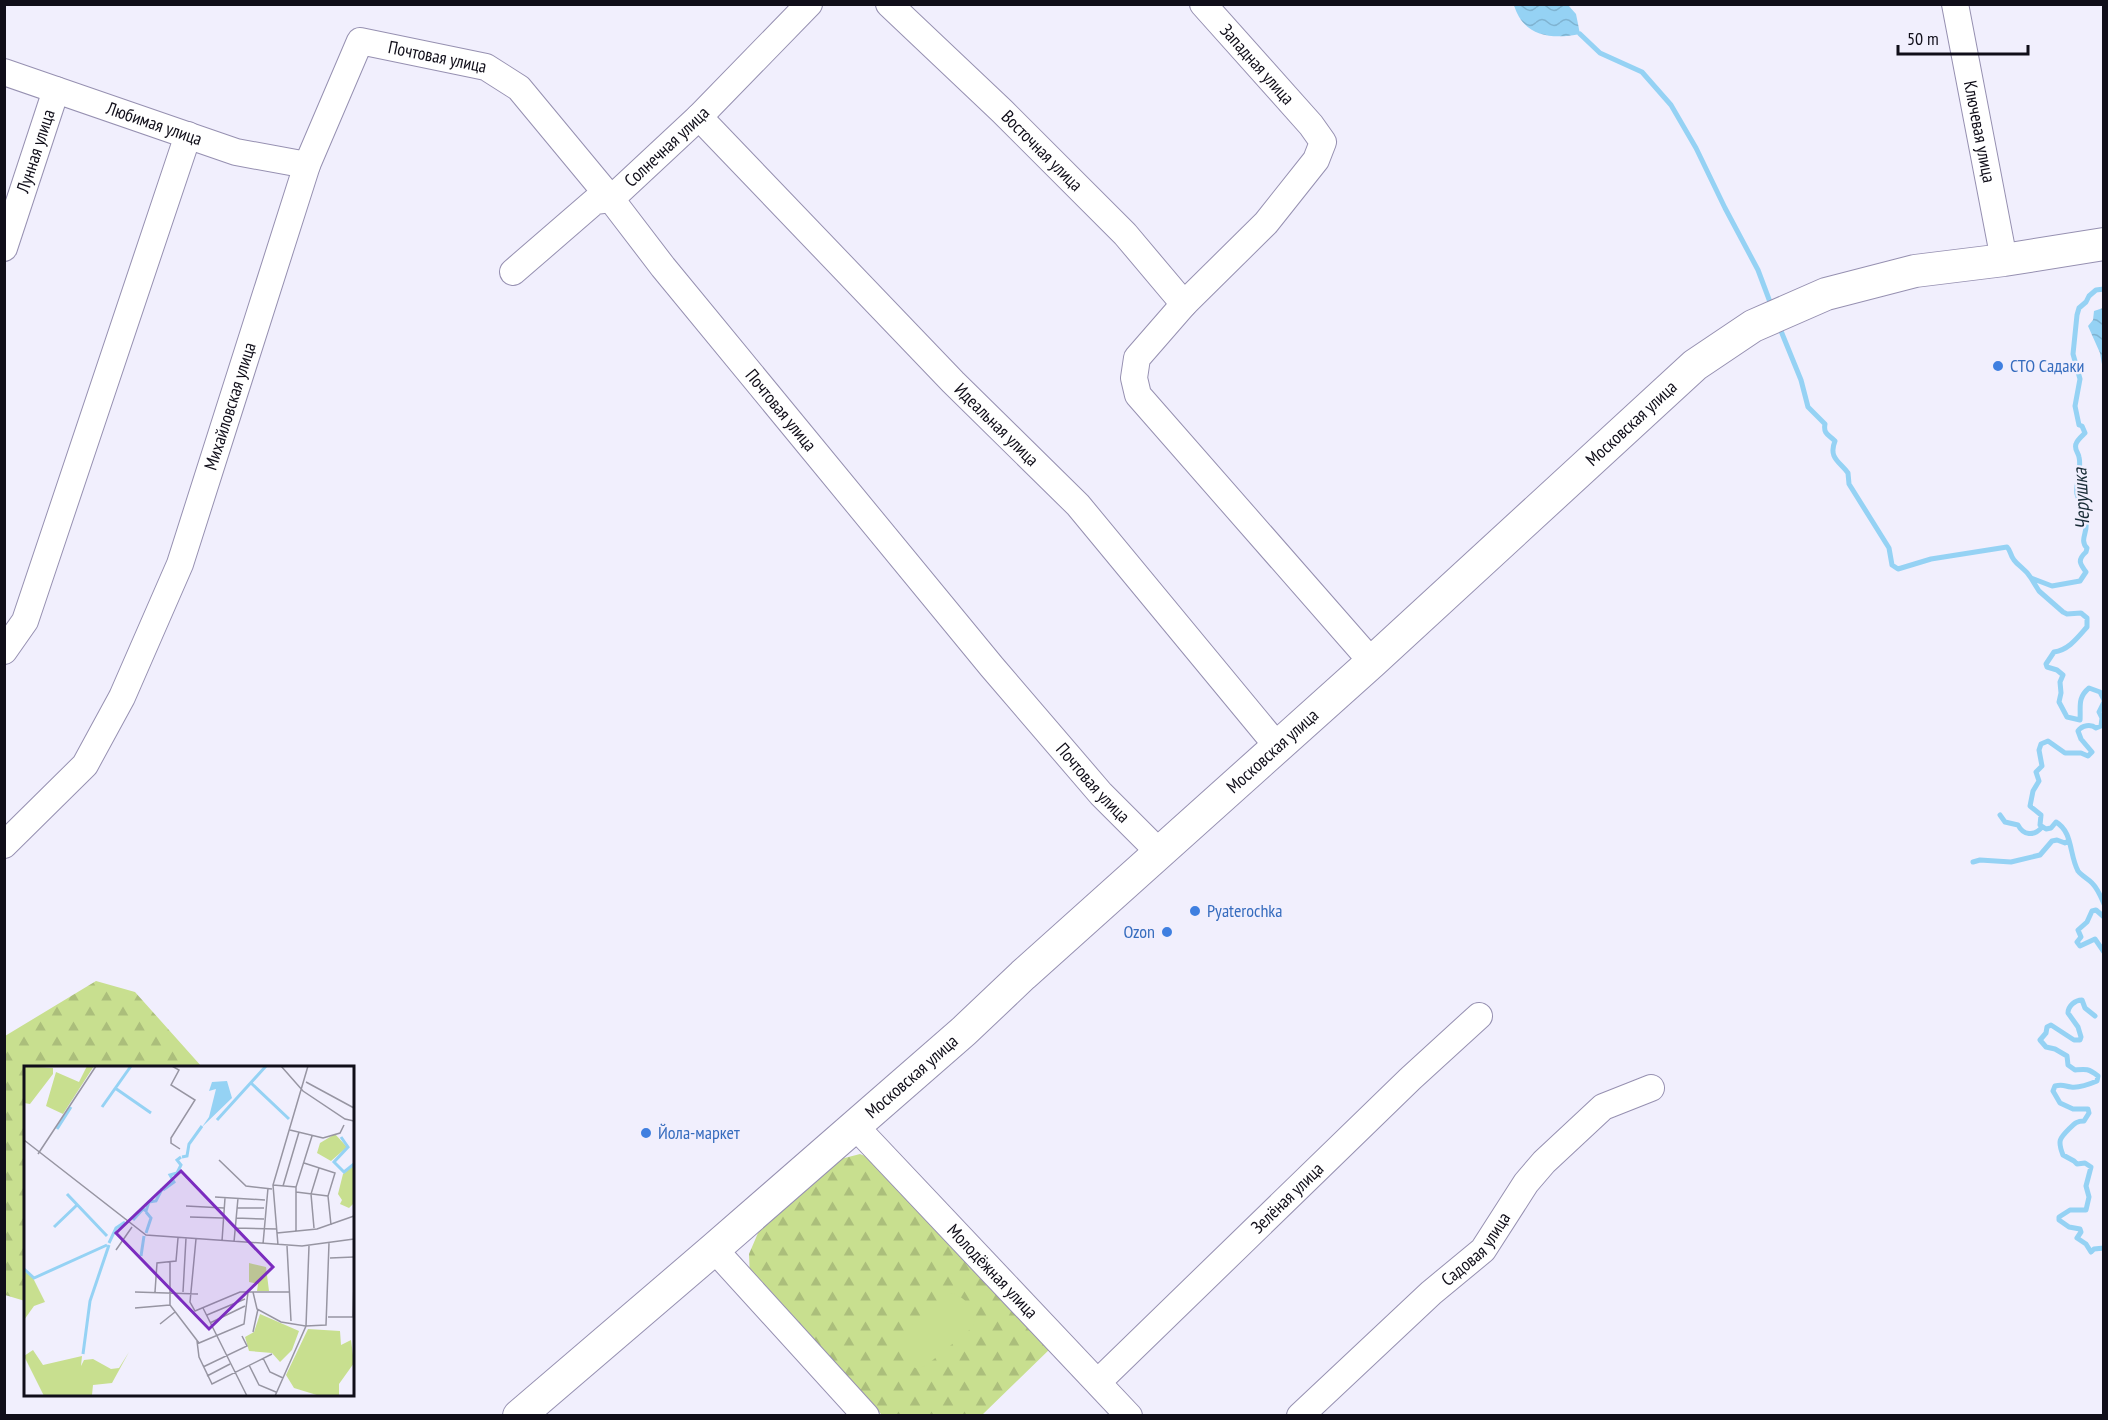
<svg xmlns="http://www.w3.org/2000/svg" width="2108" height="1420" font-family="'PT Sans Narrow',sans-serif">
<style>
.forest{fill:url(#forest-firs)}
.pitch{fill:#c8df8f}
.water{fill:url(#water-waves)}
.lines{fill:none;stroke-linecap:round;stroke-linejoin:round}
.stream{stroke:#95d2f4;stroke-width:5}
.minor-casing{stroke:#9690b1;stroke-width:28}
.major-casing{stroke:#9690b1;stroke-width:34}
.minor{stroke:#fff;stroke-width:26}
.major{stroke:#fff;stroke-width:32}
.shop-dot{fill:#3f7fe0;stroke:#f1effd;stroke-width:2}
.labels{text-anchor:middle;stroke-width:4.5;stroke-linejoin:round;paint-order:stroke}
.street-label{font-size:18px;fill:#100e19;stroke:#f1effd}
.shop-label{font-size:18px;fill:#366cbe;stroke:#f1effd;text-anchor:start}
.water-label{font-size:20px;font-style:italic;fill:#192c37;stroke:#f1effd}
.inset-river{fill:none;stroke:#95d2f4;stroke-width:3}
.inset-road{fill:none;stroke:#9795a2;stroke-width:1.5}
.view{fill:#7b2cbf;fill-opacity:0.15;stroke:#7b2cbf;stroke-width:3}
.inset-edge{fill:none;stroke:#100e19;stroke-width:3}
</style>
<defs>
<pattern id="forest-firs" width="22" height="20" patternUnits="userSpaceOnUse" patternTransform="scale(1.5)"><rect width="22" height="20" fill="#c8df8f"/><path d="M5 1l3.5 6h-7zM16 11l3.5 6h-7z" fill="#abbe7b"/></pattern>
<pattern id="water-waves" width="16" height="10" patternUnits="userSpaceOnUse" patternTransform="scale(1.5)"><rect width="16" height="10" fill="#95d2f4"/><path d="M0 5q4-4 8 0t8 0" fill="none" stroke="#7fb3d1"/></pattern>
</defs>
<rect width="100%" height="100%" fill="#f1effd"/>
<!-- forest -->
<path class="forest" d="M 96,981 L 135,992 L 202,1067 L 26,1068 L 25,1301 L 5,1295 L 5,1036 Z
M 860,1154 L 880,1162 L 1054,1345 L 982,1415 L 882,1415 L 750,1278 L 749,1254 L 761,1226 L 833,1161 Z"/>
<!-- pitch -->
<path class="pitch" d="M 952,1293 C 966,1297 978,1313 973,1327 L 928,1364 L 919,1369 L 913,1367 L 900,1349 L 900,1339 L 906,1330 L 945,1296 Z"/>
<!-- water -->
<path class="water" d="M 1514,5 L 1568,5 L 1576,14 L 1580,34 C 1551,40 1523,36 1514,5 Z
M 2103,308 L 2104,308 L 2103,370 L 2100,353 L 2088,326 L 2093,320 L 2094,311 Z"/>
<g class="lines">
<!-- stream -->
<path class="stream" d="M 1580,34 L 1600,53 L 1642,72 L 1671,105 L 1696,148 L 1725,208 L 1758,270 L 1770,302
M 2104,289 L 2096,290 L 2089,296 L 2086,302 L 2079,308 L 2077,315 L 2073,354 L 2080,379 L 2075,406 L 2079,425 L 2082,426 L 2085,433 C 2082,436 2077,440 2076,444 C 2074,449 2078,452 2079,457 C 2082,469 2075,487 2077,494 C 2080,504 2085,512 2086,522 C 2088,532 2079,540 2087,548 L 2086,552 C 2077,560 2080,564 2086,572 L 2080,581 L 2052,586 L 2031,578 L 2039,591 L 2063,612 L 2067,614 L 2081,613 L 2087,618 L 2087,627 C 2078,637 2069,650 2054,652 L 2046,664 L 2047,667 L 2057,670 L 2063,675 L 2060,682 L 2061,693 L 2059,702 L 2067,717 L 2080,720 C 2081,707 2077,698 2089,688 L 2100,692 L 2104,700
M 1781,331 L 1801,380 L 1808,407 L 1825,424 C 1823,434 1829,435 1835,441 C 1828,458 1840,462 1848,473 L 1849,484 L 1889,548 L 1892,565 L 1898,569 L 1931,559 L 2007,547 C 2011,551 2010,555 2014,560 C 2019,567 2025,568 2031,578
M 2104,702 L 2099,712 L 2102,718 L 2101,726 L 2096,728 C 2091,724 2082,725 2078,731 L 2081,739 L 2092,752 L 2088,756 L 2081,753 L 2065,753 L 2048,741 L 2041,744 L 2039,750 L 2042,766 L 2036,772 L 2039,781 L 2033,791 L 2030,806 L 2041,815 L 2040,825 L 2046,829 L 2051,828 L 2056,822 C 2073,832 2069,854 2078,871 C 2082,876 2088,879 2092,883 C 2098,889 2101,897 2104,904
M 2000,815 L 2005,822 L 2018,825 C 2023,835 2034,837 2042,827
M 1973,862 L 1980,860 L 2011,862 L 2040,855 L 2052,841 L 2057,840 L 2065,843 L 2068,841
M 2104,917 L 2096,910 L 2092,911 L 2087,922 L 2078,930 L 2081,937 L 2077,942 L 2080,946 L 2095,939 L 2104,952
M 2095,1016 L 2085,1008 L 2082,1000 C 2075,1000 2068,1006 2068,1013 L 2078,1027 L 2081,1037 L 2080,1040 L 2074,1040 L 2051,1025 L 2047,1027 L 2046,1033 L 2040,1040 L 2046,1047 L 2055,1049 L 2067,1056 L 2068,1065 L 2075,1070 C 2085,1069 2088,1068 2098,1076 L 2097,1081 C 2090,1084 2078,1088 2071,1087 C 2064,1086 2063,1084 2055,1086 L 2053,1091 L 2060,1103 L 2073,1109 L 2088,1109 L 2089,1113 L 2084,1121 C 2077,1121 2075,1123 2070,1128 C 2060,1138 2057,1140 2063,1155 L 2074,1161 L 2077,1164 L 2085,1163 L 2091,1167 L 2086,1186 L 2089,1197 L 2086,1210 L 2070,1210 L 2059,1217 L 2059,1220 L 2069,1227 L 2080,1229 L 2081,1232 L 2077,1238 L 2086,1244 L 2091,1252 L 2094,1249 L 2104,1248"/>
<defs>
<g id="minor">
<path id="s1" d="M 889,4 L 1002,111 L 1125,234 L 1184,304"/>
<path id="s2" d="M 1203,4 L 1311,125 L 1323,142 L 1316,160 L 1266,223 L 1184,304 L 1137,358 L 1134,378 L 1138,395 L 1372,662"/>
<path id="s3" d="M 1955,4 L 2004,260"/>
<path id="s4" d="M 4,72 L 236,152 L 307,165"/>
<path id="s5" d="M 699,117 L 953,382 L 1078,505 L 1278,747"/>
<path id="s6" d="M 4,248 L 56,90"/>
<path id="s7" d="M 513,272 L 595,201 L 611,199 L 699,117 L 809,4"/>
<path d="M 4,651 L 25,621 L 188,135"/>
<path id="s8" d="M 4,845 L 85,765 L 122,697 L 180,564 L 307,165 L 360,41 L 486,67 L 519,88 L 611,199 L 663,267 L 992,667 L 1101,794 L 1160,853"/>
<path id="s9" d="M 855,1126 L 1129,1416"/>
<path d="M 714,1249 L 866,1416"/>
<path id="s10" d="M 1098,1382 L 1410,1079 L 1479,1016"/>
<path id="s11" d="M 1300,1416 L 1431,1293 L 1483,1250 L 1526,1183 L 1544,1162 L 1603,1107 L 1651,1088"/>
</g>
<g id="major">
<path id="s12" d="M 519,1416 L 714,1249 L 964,1031 L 1023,975 L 1372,662 L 1695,365 L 1753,326 L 1826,294 L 1915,271 L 2004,260 L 2104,244"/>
</g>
</defs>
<!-- minor casing -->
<use href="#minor" class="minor-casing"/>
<!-- major casing -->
<use href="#major" class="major-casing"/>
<!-- minor -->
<use href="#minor" class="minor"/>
<!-- major -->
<use href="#major" class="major"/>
</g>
<!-- markers -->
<g class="shop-dot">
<circle cx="1998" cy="366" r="6"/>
<circle cx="1195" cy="911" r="6"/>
<circle cx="1167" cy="932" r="6"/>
<circle cx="646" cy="1133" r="6"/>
</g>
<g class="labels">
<!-- street labels -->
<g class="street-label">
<text dy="6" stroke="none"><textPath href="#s8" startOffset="969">Почтовая улица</textPath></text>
<text dy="6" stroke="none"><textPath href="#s2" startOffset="81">Западная улица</textPath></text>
<text dy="6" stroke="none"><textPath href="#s4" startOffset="159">Любимая улица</textPath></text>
<text dy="6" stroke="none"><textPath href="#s3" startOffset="130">Ключевая улица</textPath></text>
<text dy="6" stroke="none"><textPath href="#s7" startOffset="201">Солнечная улица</textPath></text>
<text dy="6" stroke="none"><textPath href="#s1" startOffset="212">Восточная улица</textPath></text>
<text dy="6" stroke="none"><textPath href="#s6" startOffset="102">Лунная улица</textPath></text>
<text dy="6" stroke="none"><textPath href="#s8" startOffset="502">Михайловская улица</textPath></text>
<text dy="6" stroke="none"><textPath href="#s8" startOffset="1473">Почтовая улица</textPath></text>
<text dy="6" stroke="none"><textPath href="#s12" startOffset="1491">Московская улица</textPath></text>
<text dy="6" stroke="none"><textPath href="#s5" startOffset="428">Идеальная улица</textPath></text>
<text dy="6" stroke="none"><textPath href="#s12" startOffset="1005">Московская улица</textPath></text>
<text dy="6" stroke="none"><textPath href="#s8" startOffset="1959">Почтовая улица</textPath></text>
<text dy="6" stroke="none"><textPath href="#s12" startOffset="519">Московская улица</textPath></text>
<text dy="6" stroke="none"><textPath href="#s10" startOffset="264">Зелёная улица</textPath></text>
<text dy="6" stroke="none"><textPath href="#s11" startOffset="243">Садовая улица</textPath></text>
<text dy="6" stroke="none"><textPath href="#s9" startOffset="200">Молодёжная улица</textPath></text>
</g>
<!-- shop labels -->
<g class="shop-label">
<text x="2010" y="372">СТО Садаки</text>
<text x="1207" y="917">Pyaterochka</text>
<text x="1155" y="938" text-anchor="end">Ozon</text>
<text x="658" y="1139">Йола-маркет</text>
</g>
<!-- water labels -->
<g class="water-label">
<text transform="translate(2081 499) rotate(-93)" y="7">Черушка</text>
</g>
</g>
<!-- overview -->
<g transform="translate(24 1066)">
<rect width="330" height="330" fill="#f1effd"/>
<path d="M 0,0 L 29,2 L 29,8 L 6,38 L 0,37 ZM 63,0 L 70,0 L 39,48 L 22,40 L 32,6 L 55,16 ZM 311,68 L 323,81 L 307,95 L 293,87 L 296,77 ZM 330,99 L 330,137 L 325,142 L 316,138 L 318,134 L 314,128 L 319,108 ZM 225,197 L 242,201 L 245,225 L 233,225 L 234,218 L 225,216 ZM 0,205 L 9,212 L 21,236 L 10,240 L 0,254 ZM 236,248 L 275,265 L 268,284 L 256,296 L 248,287 L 225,285 L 221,271 L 230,266 ZM 284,263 L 316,265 L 317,279 L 327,274 L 330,297 L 315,318 L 315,330 L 296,330 L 270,322 L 262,309 ZM 9,284 L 19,299 L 58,290 L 57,300 L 60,294 L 69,293 L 87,303 L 95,302 L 105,286 L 88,317 L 69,319 L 68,329 L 20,330 L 0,290 Z" fill="#c8df8f"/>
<path d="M 203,15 L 208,32 L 178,61 L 185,51 L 192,23 L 185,25 L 188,16 Z" fill="#95d2f4"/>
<path class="inset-river" d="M 227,17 L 265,53M 91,22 L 127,47M 78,41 L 107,0M 193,54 L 242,0M 33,63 L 47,41M 317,71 L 324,81 L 310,96 L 320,106 L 330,98M 158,91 L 163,90 L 165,78 L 178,60M 139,124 L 150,116 L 146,109 L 153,107 L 157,99 L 153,94 L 157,91M 43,128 L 83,170M 122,146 L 127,152 L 122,167M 109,154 L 119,143 L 122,145 L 125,136 L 132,135 L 138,123M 30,161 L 53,139M 85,177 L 92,162 L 101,156M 117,190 L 120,170M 0,203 L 10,212 L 83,179M 59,288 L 66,235 L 85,179"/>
<path class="inset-road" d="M 148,0 L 155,4 L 147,19 L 171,34 L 147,72 L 147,77 L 156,83M 257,0 L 279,25 L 321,53 L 330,55M 282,16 L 330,42M 266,64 L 299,72 L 316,67 L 320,59M 0,74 L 122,169 L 278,180 L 330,173M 14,88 L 72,0M 195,94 L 222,120 L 248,123M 280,97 L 311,107 L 304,130 L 307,159M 249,119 L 272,121M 259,120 L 275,66M 272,126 L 304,130M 191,131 L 241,134M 162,140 L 200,142M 213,142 L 240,142M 166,151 L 199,152M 212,152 L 240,153M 211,162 L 253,163M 290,162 L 287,128 L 295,102M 272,166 L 272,121 L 288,70M 253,167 L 293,163 L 330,150M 172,173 L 166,236 L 171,245 L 216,226 L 265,226M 198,175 L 201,132M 210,176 L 214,132M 239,178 L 244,122M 254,179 L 249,119 L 284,0M 263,180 L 267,255M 285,180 L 282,260 L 302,259 L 305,177M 92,184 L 108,161M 306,192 L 330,191M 146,196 L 146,239 L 175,277 L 220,258 L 224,226M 111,226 L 174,228M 131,226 L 133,197 L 152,195 L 154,172M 159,226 L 162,172M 229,226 L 233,243 L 257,256 L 282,260 L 251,330M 111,242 L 146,239M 179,242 L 223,330M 183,249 L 221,233M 304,251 L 330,251M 329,251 L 330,216M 186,257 L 221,240M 136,258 L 151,246M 229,266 L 234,243M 173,275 L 175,291 L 188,318 L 248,288M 239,292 L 246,306 L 259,312M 225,299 L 235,319 L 252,326M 179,301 L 223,280 L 218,270M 183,310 L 206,298"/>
<path class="view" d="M 157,105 L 249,201 L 185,263 L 92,167 Z"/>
<rect width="330" height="330" class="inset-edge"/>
</g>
<!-- border -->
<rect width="2108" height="1420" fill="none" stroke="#100e19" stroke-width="12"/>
<!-- scale -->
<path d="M1898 45v9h130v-9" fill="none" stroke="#100e19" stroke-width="3"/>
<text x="1907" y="45" font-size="18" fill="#100e19" stroke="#f1effd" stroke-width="4.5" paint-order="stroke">50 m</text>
</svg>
